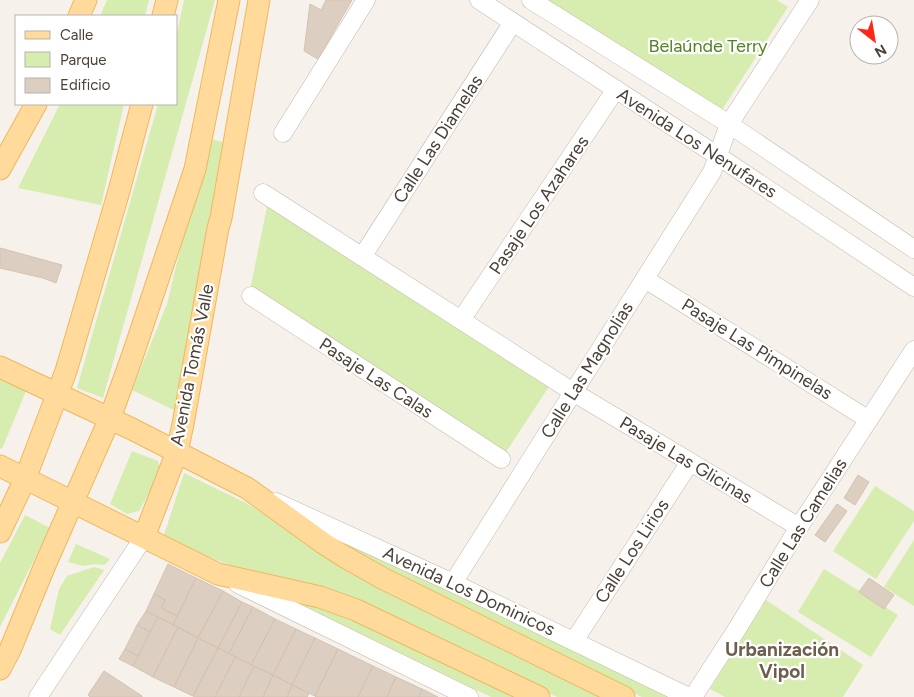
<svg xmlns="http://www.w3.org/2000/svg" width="914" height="697" font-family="Figtree,sans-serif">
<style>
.green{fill:#d6edaf}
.building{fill:#dccfc1;stroke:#d4c3b0}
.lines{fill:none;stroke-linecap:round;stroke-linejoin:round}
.minor-casing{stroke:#c3b8ab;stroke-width:19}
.major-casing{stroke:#efb85f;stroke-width:23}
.minor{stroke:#fff;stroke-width:18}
.major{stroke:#ffda9a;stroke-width:21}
.labels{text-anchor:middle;stroke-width:4.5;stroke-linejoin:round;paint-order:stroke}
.park-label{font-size:18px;fill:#4f8323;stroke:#fff}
.street-label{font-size:18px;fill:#4b4137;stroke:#fff}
.neighbourhood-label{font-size:19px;font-weight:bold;fill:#6f5e4d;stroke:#fff}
</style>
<rect width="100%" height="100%" fill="#f6f1ea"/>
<!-- green -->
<path class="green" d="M 107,0 L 149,0 L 145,16 L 100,16 Z
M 184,0 L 215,0 L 103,398 L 77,388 L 158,104 L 176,104 L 176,38 Z
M 548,0 L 777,0 L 788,7 L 722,110 Z
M 60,104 L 124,104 L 101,205 L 18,188 Z
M 207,138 L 223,142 L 201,283 L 176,411 L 132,390 L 167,304 Z
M 268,202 L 550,385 L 504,455 L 250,290 Z
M 0,380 L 26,391 L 2,449 L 0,448 Z
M 132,451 L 158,461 L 161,471 L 139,511 L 127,514 L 110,504 Z
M 184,473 L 246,503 L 286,528 L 338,564 L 371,584 L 601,697 L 557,697 L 361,602 L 235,567 L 200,553 L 164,535 Z
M 875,486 L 914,511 L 914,521 L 876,579 L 833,551 Z
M 25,515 L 50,528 L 0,627 L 0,563 Z
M 331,533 L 675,697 L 642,697 L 434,595 L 350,552 Z
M 914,540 L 914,606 L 884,587 Z
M 76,544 L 110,559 L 105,565 L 95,564 L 83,566 L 68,562 Z
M 94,567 L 104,570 L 60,635 L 50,629 L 59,589 L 67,576 Z
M 824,569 L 898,615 L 871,657 L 798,612 Z
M 766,600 L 863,665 L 843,697 L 725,697 L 710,689 Z
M 306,603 L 376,627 L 519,697 L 491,697 L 304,606 Z"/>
<!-- building -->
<path class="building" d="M 326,0 L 352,0 L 318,59 L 304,51 L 310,4 L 321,10 Z
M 0,248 L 62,265 L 56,283 L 43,278 L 0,268 Z
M 858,475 L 869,482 L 855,505 L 844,498 Z
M 837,504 L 847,511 L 825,542 L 815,535 Z
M 168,564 L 196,578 L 177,616 L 161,608 L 165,600 L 154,594 Z
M 196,578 L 223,591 L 198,638 L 173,625 Z
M 869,578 L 894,595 L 884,609 L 859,592 Z
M 223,591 L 242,602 L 218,648 L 198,638 Z
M 154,594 L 165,600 L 161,608 L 177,616 L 173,625 L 146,611 Z
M 242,602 L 253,607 L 229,653 L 218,648 Z
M 253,607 L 275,619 L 251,665 L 229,653 Z
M 146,611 L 158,617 L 150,632 L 137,625 Z
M 158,617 L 178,627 L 153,677 L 133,666 Z
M 275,619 L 296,629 L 273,675 L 251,665 Z
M 137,625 L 150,632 L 138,656 L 125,649 Z
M 178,627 L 198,638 L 174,687 L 153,677 Z
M 296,629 L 315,638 L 292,685 L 273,675 Z
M 198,638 L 218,648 L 193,696 L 174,687 Z
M 315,638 L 338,649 L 315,696 L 292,685 Z
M 218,648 L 235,657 L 215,697 L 195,697 L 193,696 Z
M 125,649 L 138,656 L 133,666 L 119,659 Z
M 338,649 L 373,666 L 358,697 L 316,697 L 315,696 Z
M 235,657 L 254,666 L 239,697 L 215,697 Z
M 254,666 L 273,675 L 263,697 L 239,697 Z
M 373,666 L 396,677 L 387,697 L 358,697 Z
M 104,671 L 142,696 L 142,697 L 90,697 L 88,695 Z
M 273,675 L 292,685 L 287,697 L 263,697 Z
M 396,677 L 422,689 L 419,697 L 387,697 Z
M 292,685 L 309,693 L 307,697 L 287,697 Z
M 422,689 L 438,697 L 419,697 Z"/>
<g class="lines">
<defs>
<path id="minor" d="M 479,0 L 724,160 L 914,287
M 531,0 L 729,124 L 914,249
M 283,133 L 366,0
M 263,193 L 573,392 L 799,527
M 362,257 L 513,22
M 645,279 L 869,420
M 251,296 L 501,459
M 461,320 L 616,89
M 276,502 L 453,583 L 689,697
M 453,583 L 712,172 L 729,124 L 810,0
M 238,584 L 469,697
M 574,641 L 690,462
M 38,697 L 144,537
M 693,697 L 737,629 L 799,527 L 914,350"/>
<path id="major" d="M 79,16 L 86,0
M 163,16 L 167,0
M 0,169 L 36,104
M 0,367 L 132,429 L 247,488 L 323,543 L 345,557 L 382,578 L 624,697
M 0,466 L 218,574 L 320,597 L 356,610 L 539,697
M 0,532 L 25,479 L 66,371 L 119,191 L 142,104
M 144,537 L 177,452 L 183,424 L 218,228 L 221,218 L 259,0
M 0,669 L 10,650 L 45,565 L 110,418 L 132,357 L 195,169 L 229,0"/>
</defs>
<!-- minor casing -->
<use href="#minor" class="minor-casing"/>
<!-- major casing -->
<use href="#major" class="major-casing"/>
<!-- minor -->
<use href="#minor" class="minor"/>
<!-- major -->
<use href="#major" class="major"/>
</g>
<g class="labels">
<!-- park labels -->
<g class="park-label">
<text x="708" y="52">Belaúnde Terry</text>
</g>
<!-- street labels -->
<g class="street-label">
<text transform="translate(438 139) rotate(-57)" y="6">Calle Las Diamelas</text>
<text transform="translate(697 143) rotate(33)" y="6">Avenida Los Nenufares</text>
<text transform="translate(539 205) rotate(-56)" y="6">Pasaje Los Azahares</text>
<text transform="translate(757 349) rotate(32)" y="6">Pasaje Las Pimpinelas</text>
<text transform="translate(192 365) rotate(-79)" y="6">Avenida Tomás Valle</text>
<text transform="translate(587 370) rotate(-58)" y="6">Calle Las Magnolias</text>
<text transform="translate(376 378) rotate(33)" y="6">Pasaje Las Calas</text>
<text transform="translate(686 460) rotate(31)" y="6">Pasaje Las Glicinas</text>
<text transform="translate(803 523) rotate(-58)" y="6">Calle Las Camelias</text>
<text transform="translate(632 551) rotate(-57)" y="6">Calle Los Lirios</text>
<text transform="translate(469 591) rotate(25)" y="6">Avenida Los Dominicos</text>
</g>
<!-- neighbourhood labels -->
<g class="neighbourhood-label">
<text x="782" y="656">Urbanización<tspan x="782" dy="22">Vipol</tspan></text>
</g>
</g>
<!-- legend -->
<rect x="15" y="15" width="162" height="90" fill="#ffffff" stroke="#b7b3af"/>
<rect x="25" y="31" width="25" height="8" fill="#ffda9a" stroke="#b7b3af"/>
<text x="60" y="40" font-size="15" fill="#4b4137">Calle</text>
<rect x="25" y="52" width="25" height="15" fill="#d6edaf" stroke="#b7b3af"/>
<text x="60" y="65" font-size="15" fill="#4b4137">Parque</text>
<rect x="25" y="78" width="25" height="15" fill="#dccfc1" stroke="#b7b3af"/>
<text x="60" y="90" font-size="15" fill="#4b4137">Edificio</text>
<!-- north arrow -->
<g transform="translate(874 40) rotate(149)"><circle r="24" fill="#ffffff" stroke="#b7b3af"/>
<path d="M0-4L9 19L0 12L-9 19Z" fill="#ff2818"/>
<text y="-8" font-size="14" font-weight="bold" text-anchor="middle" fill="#4b4137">N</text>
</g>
</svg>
